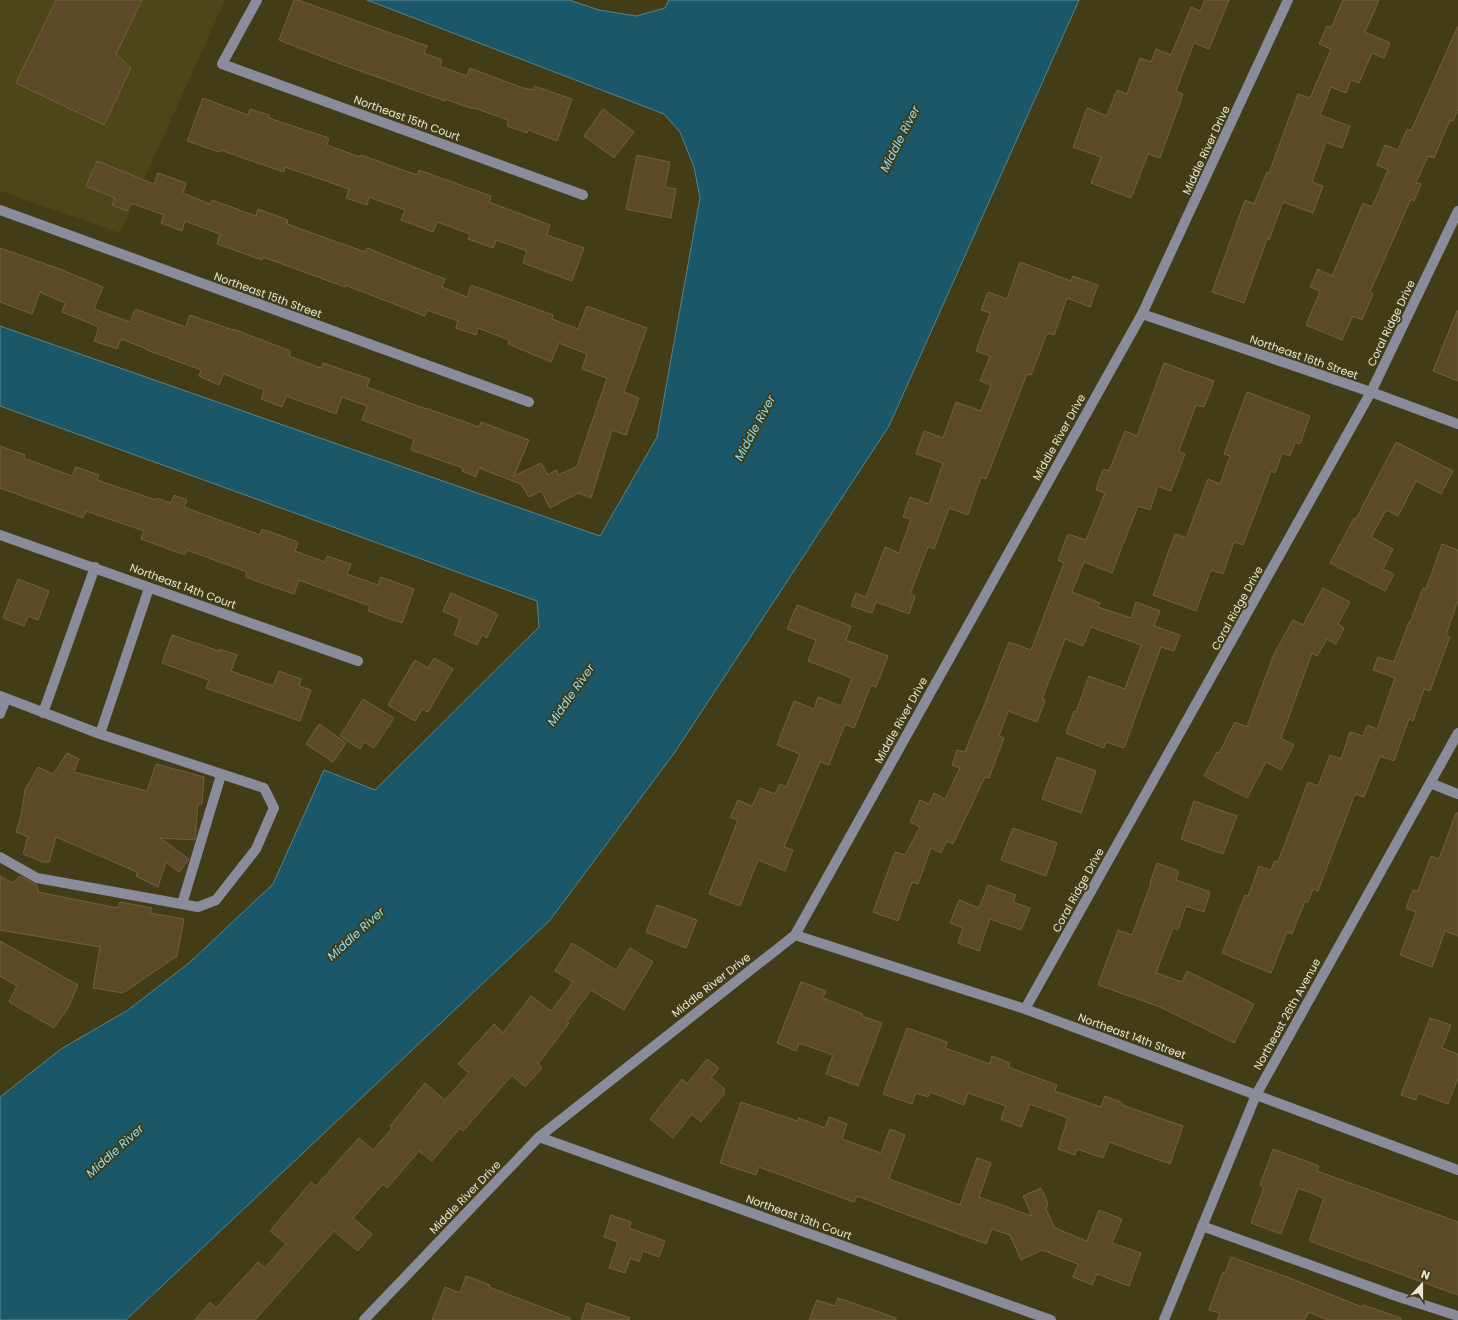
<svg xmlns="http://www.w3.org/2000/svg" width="1458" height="1320" font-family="Poppins,sans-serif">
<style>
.built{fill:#4d4618}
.water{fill:#1a5869;stroke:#588388}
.building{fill:#5b4928;stroke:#74603f}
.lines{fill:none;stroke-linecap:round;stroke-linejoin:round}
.minor{stroke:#8a8c9c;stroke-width:10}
.labels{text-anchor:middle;stroke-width:4;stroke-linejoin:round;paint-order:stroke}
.street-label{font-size:11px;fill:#e9e6d2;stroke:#423c17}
.water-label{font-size:12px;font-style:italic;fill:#8fdef7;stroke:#423c17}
</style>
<rect width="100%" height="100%" fill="#423c17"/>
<!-- built -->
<path class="built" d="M 0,0 L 225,0 L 120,233 L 0,191 Z"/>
<!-- water -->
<path class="water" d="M 367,0 L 569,0 L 599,10 L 636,16 L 665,8 L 669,0 L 1079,0 L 889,426 L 675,752 L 550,920 L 126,1320 L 0,1320 L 0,1097 L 61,1049 L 128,1010 L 189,963 L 273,884 L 324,770 L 375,790 L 539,627 L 537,601 L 0,406 L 0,326 L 600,536 L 657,437 L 700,198 L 694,167 L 680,132 L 664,114 Z"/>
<!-- building -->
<path class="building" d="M 56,0 L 142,0 L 116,54 L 131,68 L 104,125 L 16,83 Z
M 294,0 L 298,0 L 427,46 L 424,53 L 442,60 L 440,66 L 467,76 L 470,68 L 520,87 L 533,90 L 534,86 L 572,99 L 557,141 L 528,130 L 527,133 L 507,126 L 508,120 L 474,108 L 473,109 L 445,99 L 445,101 L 338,63 L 279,40 Z
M 1205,0 L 1229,0 L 1209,49 L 1194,43 L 1176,91 L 1183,94 L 1160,158 L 1148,154 L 1131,198 L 1091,183 L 1101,157 L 1073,147 L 1087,108 L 1107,116 L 1117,90 L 1127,94 L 1140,58 L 1151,62 L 1156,49 L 1171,55 L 1191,7 L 1200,11 Z
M 1343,0 L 1379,0 L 1365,32 L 1390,43 L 1384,58 L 1372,53 L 1359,83 L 1351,80 L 1346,93 L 1331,87 L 1320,115 L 1350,126 L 1342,148 L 1326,142 L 1312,182 L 1323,186 L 1313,213 L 1283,202 L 1269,240 L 1267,239 L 1244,303 L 1212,292 L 1245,200 L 1254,204 L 1267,172 L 1269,173 L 1298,94 L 1310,98 L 1331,49 L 1319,44 L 1327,26 L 1331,28 Z
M 1458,26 L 1458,109 L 1453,121 L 1450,120 L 1434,158 L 1428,156 L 1416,183 L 1421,184 L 1414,201 L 1411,199 L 1370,292 L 1373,294 L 1362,320 L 1353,316 L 1342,340 L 1306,325 L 1320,291 L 1310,287 L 1318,269 L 1332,276 L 1363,203 L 1372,207 L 1388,170 L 1377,165 L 1385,145 L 1398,150 L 1407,129 L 1411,131 Z
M 203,98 L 248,115 L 250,109 L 269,115 L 269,118 L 329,138 L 327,145 L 360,157 L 361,155 L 417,175 L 419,170 L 491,196 L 489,202 L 550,225 L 547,235 L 584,248 L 572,281 L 523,263 L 527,251 L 496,240 L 493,248 L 468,239 L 470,234 L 437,222 L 433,232 L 401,220 L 405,210 L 369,197 L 367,205 L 346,198 L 349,189 L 285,167 L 284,172 L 220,150 L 219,152 L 187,141 Z
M 603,109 L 634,132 L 614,158 L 584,136 Z
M 637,155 L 670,162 L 665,187 L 676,189 L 671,218 L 626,209 Z
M 97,161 L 154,184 L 158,173 L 186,183 L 183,193 L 210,204 L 212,200 L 256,216 L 258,209 L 288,220 L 287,224 L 365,252 L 367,248 L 419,269 L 445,279 L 442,287 L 467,297 L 471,285 L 553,315 L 552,319 L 578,329 L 587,306 L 647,328 L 624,392 L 639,398 L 626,435 L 612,430 L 591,498 L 578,493 L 550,508 L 541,491 L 529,497 L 521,484 L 479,468 L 476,477 L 462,471 L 463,468 L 411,450 L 414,439 L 362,420 L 367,406 L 342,397 L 336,414 L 286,396 L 282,407 L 261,399 L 264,390 L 224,374 L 219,385 L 199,376 L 201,370 L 147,350 L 147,349 L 121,339 L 117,349 L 94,341 L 99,327 L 62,312 L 65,303 L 40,292 L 32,314 L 0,302 L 0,248 L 60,269 L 103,287 L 94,309 L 130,322 L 135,309 L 186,327 L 190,315 L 233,330 L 233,329 L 291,351 L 289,356 L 321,368 L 323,363 L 370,379 L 367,387 L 426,409 L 426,408 L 479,427 L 481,422 L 529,440 L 514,476 L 541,463 L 548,475 L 556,470 L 558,475 L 577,466 L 607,378 L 582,369 L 587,354 L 559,343 L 551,362 L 508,344 L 509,340 L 478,328 L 476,335 L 456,328 L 458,321 L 427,310 L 425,316 L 345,285 L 345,287 L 263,257 L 262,260 L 217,244 L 220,234 L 185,221 L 182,231 L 161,223 L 164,215 L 131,203 L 127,211 L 112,205 L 115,198 L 86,186 Z
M 1020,262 L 1071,281 L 1073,276 L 1098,285 L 1090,307 L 1067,298 L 1054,335 L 1047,333 L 1031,375 L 1027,374 L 986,479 L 981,477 L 968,515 L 949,508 L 934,549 L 928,547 L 910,594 L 915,596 L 909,614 L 876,602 L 872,613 L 851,606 L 856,593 L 866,597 L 885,547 L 899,553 L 911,519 L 903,517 L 910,497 L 929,504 L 943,463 L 916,454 L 924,431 L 943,438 L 956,402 L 981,411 L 991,385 L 980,381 L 990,356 L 976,351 L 990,313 L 981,310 L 988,292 L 1007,299 Z
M 1457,311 L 1458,311 L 1458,381 L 1433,371 Z
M 1164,363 L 1214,381 L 1204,407 L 1196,405 L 1179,451 L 1185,454 L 1171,491 L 1158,486 L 1150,510 L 1138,506 L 1112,573 L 1084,562 L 1072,592 L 1100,603 L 1098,607 L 1131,618 L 1136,602 L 1160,611 L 1154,626 L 1180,635 L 1174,651 L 1161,647 L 1124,748 L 1106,742 L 1104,748 L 1066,733 L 1074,711 L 1076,712 L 1089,676 L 1125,689 L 1141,645 L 1091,627 L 1083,646 L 1065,639 L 1042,699 L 1045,700 L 1037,722 L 1008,711 L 999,736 L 1004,738 L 989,778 L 985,777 L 953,844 L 947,841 L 941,853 L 931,848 L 918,884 L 912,882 L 898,921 L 873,912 L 895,852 L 905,855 L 920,827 L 910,822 L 920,800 L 929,804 L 934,793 L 945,799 L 960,768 L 952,765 L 957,750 L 965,752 L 979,716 L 980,716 L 1009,642 L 1031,650 L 1064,563 L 1058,560 L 1068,534 L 1086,540 L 1105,493 L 1096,490 L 1103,469 L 1109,471 L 1125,431 L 1137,436 Z
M 1247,392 L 1310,416 L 1300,444 L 1295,442 L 1290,456 L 1282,453 L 1275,473 L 1271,471 L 1243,545 L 1234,542 L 1223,574 L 1211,570 L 1196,611 L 1153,595 L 1175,534 L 1186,538 L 1208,479 L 1220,484 L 1230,456 L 1224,454 Z
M 1396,442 L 1453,471 L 1441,494 L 1416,481 L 1398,516 L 1386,510 L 1371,537 L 1393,549 L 1383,569 L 1394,574 L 1385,591 L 1330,563 L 1354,518 L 1356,519 Z
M 0,446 L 25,455 L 24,458 L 72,476 L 76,467 L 99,475 L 97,480 L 156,500 L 157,498 L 171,503 L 174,495 L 187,500 L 184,507 L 260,535 L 262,529 L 298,542 L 295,551 L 325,562 L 327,556 L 351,564 L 347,574 L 378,585 L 381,577 L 414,589 L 402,623 L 368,611 L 370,606 L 299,580 L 294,594 L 245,577 L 247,572 L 187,550 L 185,555 L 141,539 L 144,531 L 86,511 L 83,518 L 0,488 Z
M 1442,544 L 1458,550 L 1458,600 L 1446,635 L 1450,637 L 1430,691 L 1424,689 L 1413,721 L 1409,719 L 1394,761 L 1380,756 L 1364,797 L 1355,794 L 1318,891 L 1313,889 L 1308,902 L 1305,901 L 1292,934 L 1287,932 L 1271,973 L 1222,953 L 1245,895 L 1248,896 L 1259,866 L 1271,870 L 1274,861 L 1278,862 L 1308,782 L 1318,786 L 1330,755 L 1341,759 L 1350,732 L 1363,736 L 1367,725 L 1377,729 L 1395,678 L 1373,670 L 1378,657 L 1394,662 L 1409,622 L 1410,623 L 1423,588 L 1426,589 Z
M 18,579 L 49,591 L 38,620 L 28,616 L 24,626 L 3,618 Z
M 1323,588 L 1350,602 L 1338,624 L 1344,628 L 1336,644 L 1327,639 L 1317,656 L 1312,653 L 1281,738 L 1294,745 L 1281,770 L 1266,762 L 1247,798 L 1204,776 L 1217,752 L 1219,753 L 1235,722 L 1247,727 L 1274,654 L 1293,620 L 1303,625 Z
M 451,593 L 498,614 L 487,638 L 482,635 L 477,645 L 454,635 L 460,619 L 443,611 Z
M 797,605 L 851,626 L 846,640 L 888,656 L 876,687 L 871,685 L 854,728 L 845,724 L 829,765 L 820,762 L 784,847 L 793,850 L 785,871 L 758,860 L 740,906 L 709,894 L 738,820 L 730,817 L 738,800 L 752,806 L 760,788 L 775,794 L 780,784 L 786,787 L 800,754 L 777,745 L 794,701 L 814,709 L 818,697 L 841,706 L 852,678 L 808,661 L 816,640 L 787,629 Z
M 172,635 L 219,651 L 220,649 L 237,655 L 231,671 L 273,686 L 279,671 L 301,679 L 299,686 L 311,690 L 300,721 L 206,688 L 209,680 L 162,663 Z
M 434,658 L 453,669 L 428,712 L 422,709 L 415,721 L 388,705 L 415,660 L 428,668 Z
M 363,699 L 394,718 L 374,748 L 364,742 L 360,749 L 340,736 Z
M 319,724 L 346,743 L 333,762 L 306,744 Z
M 67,753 L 79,759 L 74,772 L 147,791 L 156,764 L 204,777 L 202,804 L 198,804 L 195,840 L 160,838 L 189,859 L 179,872 L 166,862 L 158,887 L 136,876 L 137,872 L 56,837 L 49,862 L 43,862 L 23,854 L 28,837 L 16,832 L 21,816 L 25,790 L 38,767 L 53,774 Z
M 1057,757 L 1096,771 L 1081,813 L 1042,799 Z
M 1194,801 L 1237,816 L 1223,854 L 1181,839 Z
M 1456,813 L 1458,813 L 1458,936 L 1445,931 L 1432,967 L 1400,955 L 1416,912 L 1406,908 L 1413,890 L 1418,891 L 1431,856 L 1439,859 Z
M 1013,828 L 1057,843 L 1046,876 L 1001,860 Z
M 1157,863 L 1179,871 L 1176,880 L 1210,892 L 1204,912 L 1186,906 L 1178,930 L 1173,928 L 1156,973 L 1182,982 L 1187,971 L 1254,1004 L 1234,1043 L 1160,1007 L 1098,985 L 1118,930 L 1132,935 L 1151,883 L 1150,883 Z
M 0,876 L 12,883 L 20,876 L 37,885 L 38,892 L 118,908 L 120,902 L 152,908 L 150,913 L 184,919 L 177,956 L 123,993 L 93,988 L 100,947 L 0,930 Z
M 988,885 L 1016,895 L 1013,902 L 1030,908 L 1021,930 L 990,919 L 979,951 L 958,943 L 963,928 L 950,923 L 959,900 L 979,908 Z
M 657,905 L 697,920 L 686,948 L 646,932 Z
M 0,941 L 78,985 L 68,1008 L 54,1028 L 9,1002 L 17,986 L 0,976 Z
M 572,943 L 616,970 L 630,948 L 653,962 L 624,1010 L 591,990 L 567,1022 L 569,1023 L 538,1064 L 542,1068 L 525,1087 L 512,1075 L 463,1131 L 460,1128 L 432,1161 L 419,1151 L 387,1188 L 383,1184 L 353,1218 L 372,1234 L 358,1251 L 334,1231 L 255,1320 L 195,1320 L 210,1302 L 216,1308 L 258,1262 L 265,1268 L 286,1244 L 270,1231 L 311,1182 L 316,1186 L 359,1138 L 373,1150 L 392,1128 L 390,1126 L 425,1083 L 445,1100 L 469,1073 L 458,1064 L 494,1024 L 503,1033 L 531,996 L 551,1011 L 573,982 L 555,971 Z
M 801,982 L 826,991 L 823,998 L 863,1014 L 862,1016 L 882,1023 L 858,1086 L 826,1074 L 833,1055 L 799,1043 L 796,1051 L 777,1043 Z
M 1430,1018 L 1451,1025 L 1442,1048 L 1458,1054 L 1458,1078 L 1448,1104 L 1418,1093 L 1416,1100 L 1401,1095 Z
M 907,1028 L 947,1042 L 945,1048 L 990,1064 L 992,1056 L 1010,1063 L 1008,1067 L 1057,1085 L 1055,1091 L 1101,1107 L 1105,1096 L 1123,1103 L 1122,1105 L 1183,1126 L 1170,1164 L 1109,1142 L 1103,1158 L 1077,1149 L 1075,1155 L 1058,1149 L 1068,1118 L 1030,1104 L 1021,1127 L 1001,1119 L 1006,1106 L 968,1093 L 964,1105 L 930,1092 L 928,1097 L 916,1093 L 912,1104 L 883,1094 Z
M 707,1059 L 719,1068 L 711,1078 L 724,1088 L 724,1094 L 701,1122 L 692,1114 L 673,1138 L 650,1119 L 682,1079 L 687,1084 Z
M 741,1102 L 797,1121 L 799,1118 L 825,1128 L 829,1117 L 847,1124 L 842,1139 L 881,1153 L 890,1129 L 905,1135 L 889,1179 L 960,1205 L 977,1158 L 991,1163 L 979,1197 L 1032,1216 L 1023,1196 L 1041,1188 L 1048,1203 L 1046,1209 L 1055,1228 L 1087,1241 L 1099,1210 L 1122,1219 L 1112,1243 L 1141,1253 L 1129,1286 L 1097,1274 L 1092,1285 L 1073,1277 L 1078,1264 L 1042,1250 L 1021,1260 L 1010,1235 L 992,1229 L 986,1244 L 857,1196 L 854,1202 L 759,1167 L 756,1175 L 720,1163 Z
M 1273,1149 L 1319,1166 L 1317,1171 L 1458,1222 L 1458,1295 L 1309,1241 L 1324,1198 L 1298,1188 L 1281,1234 L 1251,1223 L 1264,1187 L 1260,1185 Z
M 611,1215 L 631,1222 L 629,1228 L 665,1241 L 659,1257 L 643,1251 L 639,1262 L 630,1258 L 625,1273 L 609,1268 L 618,1242 L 604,1237 Z
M 1231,1257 L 1287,1277 L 1362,1307 L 1363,1305 L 1401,1318 L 1401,1320 L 1328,1320 L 1308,1312 L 1305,1320 L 1217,1320 L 1220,1313 L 1209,1310 L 1223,1272 L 1225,1273 Z
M 466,1276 L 490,1285 L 489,1287 L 570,1318 L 570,1320 L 432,1320 L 445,1287 L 460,1293 Z
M 838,1298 L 896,1318 L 896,1320 L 809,1320 L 817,1300 L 835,1306 Z
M 587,1303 L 630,1318 L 629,1320 L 581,1320 Z"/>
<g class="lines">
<!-- minor -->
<path class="minor" d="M 257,0 L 222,64 L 583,195
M 0,210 L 529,402
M 1142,314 L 1371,392 L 1458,424
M 0,535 L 358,661
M 0,696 L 100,734 L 264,788 L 274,808 L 256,849 L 216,900 L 198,907 L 37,878 L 0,857
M 43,713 L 95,567
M 0,714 L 6,699
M 100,734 L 149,588
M 1430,783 L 1458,794
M 182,904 L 221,775
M 795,935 L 1025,1009 L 1458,1170
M 1025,1009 L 1371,392 L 1458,211
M 539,1137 L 1051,1320
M 1202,1226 L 1393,1295 L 1458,1316
M 364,1320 L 539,1137 L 795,935 L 1142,314 L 1288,0
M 1164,1320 L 1256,1095 L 1458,733"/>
</g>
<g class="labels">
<!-- street labels -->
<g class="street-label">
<text transform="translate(407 118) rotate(20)" y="4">Northeast 15th Court</text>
<text transform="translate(1206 150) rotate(-65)" y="4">Middle River Drive</text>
<text transform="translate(268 295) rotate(20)" y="4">Northeast 15th Street</text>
<text transform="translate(1391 323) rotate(-64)" y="4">Coral Ridge Drive</text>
<text transform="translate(1304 357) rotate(19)" y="4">Northeast 16th Street</text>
<text transform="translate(1059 437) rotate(-61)" y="4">Middle River Drive</text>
<text transform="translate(183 586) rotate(20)" y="4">Northeast 14th Court</text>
<text transform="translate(1237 608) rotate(-61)" y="4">Coral Ridge Drive</text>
<text transform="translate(901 720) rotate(-61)" y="4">Middle River Drive</text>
<text transform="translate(1078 890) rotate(-61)" y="4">Coral Ridge Drive</text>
<text transform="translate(711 985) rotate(-38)" y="4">Middle River Drive</text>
<text transform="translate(1287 1014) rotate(-61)" y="4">Northeast 26th Avenue</text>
<text transform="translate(1132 1036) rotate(20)" y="4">Northeast 14th Street</text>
<text transform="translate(465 1197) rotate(-46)" y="4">Middle River Drive</text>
<text transform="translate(799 1217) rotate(20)" y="4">Northeast 13th Court</text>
</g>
<!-- water labels -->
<g class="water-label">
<text transform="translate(900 139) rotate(-63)" y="4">Middle River</text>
<text transform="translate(755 428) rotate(-62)" y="4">Middle River</text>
<text transform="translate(571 695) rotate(-55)" y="4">Middle River</text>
<text transform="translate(356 934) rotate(-42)" y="4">Middle River</text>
<text transform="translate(115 1151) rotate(-42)" y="4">Middle River</text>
</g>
</g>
<!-- north arrow -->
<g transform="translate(1422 1284) rotate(21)" stroke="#423c17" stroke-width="3" paint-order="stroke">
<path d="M0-3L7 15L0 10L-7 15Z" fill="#e9e6d2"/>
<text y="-6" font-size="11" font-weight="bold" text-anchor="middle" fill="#e9e6d2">N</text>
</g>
</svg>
